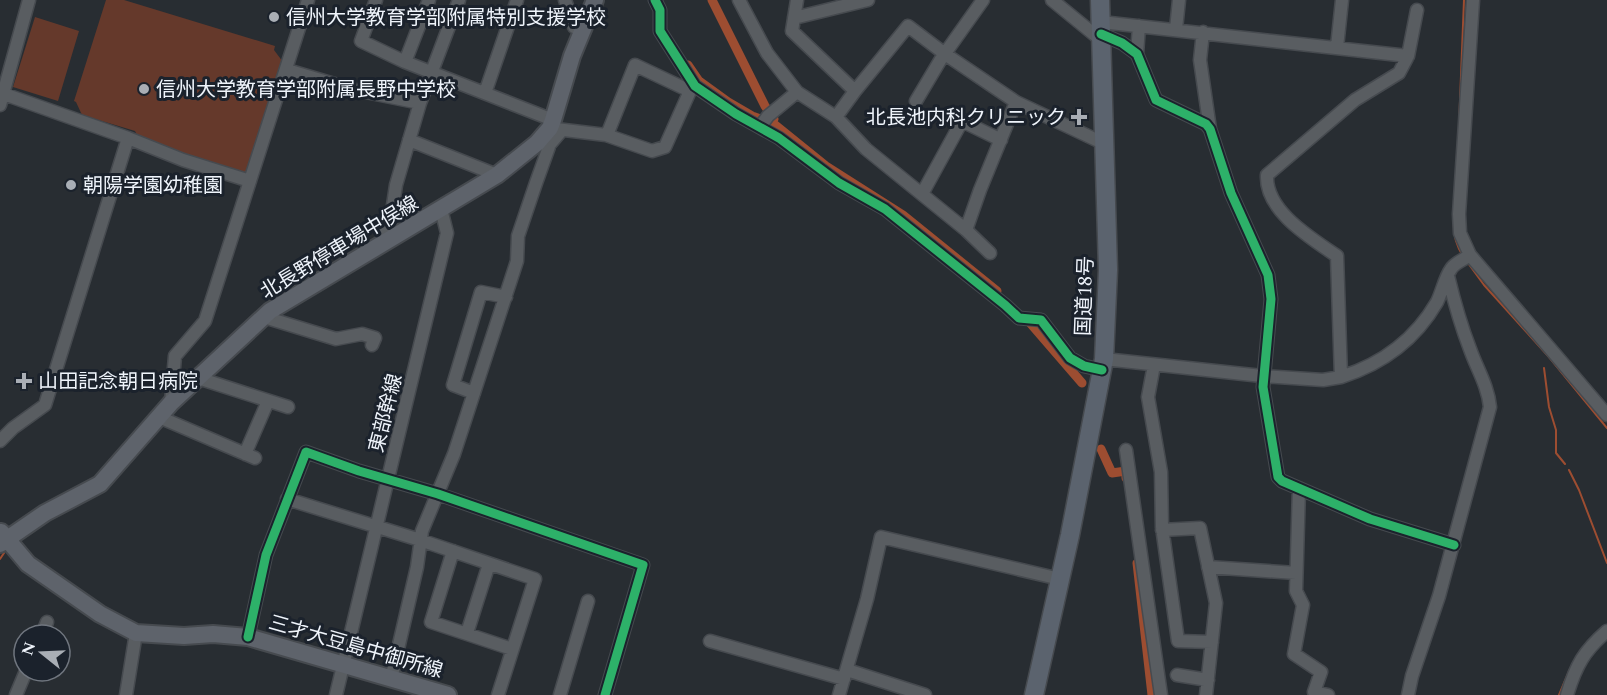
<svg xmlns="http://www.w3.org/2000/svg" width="1607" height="695" font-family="Spectral,'Noto Sans JP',serif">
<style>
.green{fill:#65392b}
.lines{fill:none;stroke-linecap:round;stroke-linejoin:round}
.stream{stroke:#9d4d31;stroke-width:2}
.canal{stroke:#9d4d31;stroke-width:9}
.minor-casing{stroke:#464a4f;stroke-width:15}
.major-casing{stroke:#464a4f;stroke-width:20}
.highway-casing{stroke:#464a4f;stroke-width:21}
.minor{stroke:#595d61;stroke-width:12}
.major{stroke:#5e636b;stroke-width:16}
.highway{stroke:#5b636e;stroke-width:18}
.cycleway-casing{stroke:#1b222c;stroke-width:13}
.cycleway{stroke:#2db169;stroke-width:9}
.poi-dot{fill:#a9aeb5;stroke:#1b222c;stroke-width:2}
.labels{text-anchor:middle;stroke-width:6;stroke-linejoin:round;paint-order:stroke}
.poi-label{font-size:20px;fill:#eff4fb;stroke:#1b222c;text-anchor:start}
.street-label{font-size:20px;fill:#eff4fb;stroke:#1b222c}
</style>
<rect width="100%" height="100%" fill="#282d32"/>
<!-- green -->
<path class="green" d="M 106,0 L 124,0 L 275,46 L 274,50 L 283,62 L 247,173 L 242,175 L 138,137 L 135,131 L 82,115 L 76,102 L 74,101 Z
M 35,17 L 79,31 L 58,101 L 13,87 Z"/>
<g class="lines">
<!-- stream -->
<path class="stream" d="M 1459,126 L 1464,0
M 1454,222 C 1453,234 1456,245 1463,256
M 1468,263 L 1484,285 L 1549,357 L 1607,428
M 1544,368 L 1549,407 L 1556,430 L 1556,453 L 1565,464
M 1569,470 L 1579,490 L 1607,563
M 0,559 L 4,553
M 1559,695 L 1570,669"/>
<!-- canal -->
<path class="canal" d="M 712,0 L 765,106 L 774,119
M 688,65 L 699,81 L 728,102 L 752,116 L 774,124 L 826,166 L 903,215 L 997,291
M 1025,317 L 1082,383
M 1101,449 L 1112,473 L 1126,471 L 1126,478
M 1137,563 L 1152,695"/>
<defs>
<path id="minor" d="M 376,0 L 361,41 L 405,62 L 553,120
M 565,0 L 574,27 L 583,31
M 655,0 L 660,10 L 660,31 L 695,86 L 736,114 L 779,138 L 839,183 L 885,209 L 1005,305 L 1019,318 L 1041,320 L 1070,358 L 1084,366 L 1102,370
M 739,0 L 767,53 L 797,92 L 836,117 L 866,149 L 966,230 L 980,190 L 1016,102
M 797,0 L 792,31 L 855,91 L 836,117
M 1052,0 L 1101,40
M 1473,0 L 1459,214 L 1460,233 L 1470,255 L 1607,415
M 1417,10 L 1408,56 L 1399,73 L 1355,100 L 1267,175 C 1265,211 1311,238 1337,256 L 1341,377 C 1382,364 1415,340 1437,302 C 1442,292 1445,277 1451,269 C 1454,263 1465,259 1470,255
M 794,18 L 868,0
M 1101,22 L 1408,56
M 1176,29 L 1179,0
M 1203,32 L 1200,60 L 1210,129
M 1101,34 L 1122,43 L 1137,54 L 1156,100 L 1206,124 L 1210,129 L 1231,193 L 1268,275 L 1271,299 L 1263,387 L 1278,477 L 1282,481 L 1370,519 L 1454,545
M 1337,47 L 1342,0
M 1137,54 L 1139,26
M 405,62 L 429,0
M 287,70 L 351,89 L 420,103
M 855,91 L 908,26 L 945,54 L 1016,102 L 1105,144
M 485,93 L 517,0
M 4,94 L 128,138 L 183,160 L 250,181
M 916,101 L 941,59 L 983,0
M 0,105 L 29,0
M 760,127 L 768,116 L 797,92
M 556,129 L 606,135 L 652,151 L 665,147 L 690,91 L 695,86
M 607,135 L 635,65 L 690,91
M 409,140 L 497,175
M 922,194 L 962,121 L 1001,140
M 966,230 L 990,253
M 383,241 L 392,212 L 396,185 L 420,103 L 459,0
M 264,317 L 336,339 L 362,334 L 375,338 L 372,345
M 1104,359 L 1262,376 L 1323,380 L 1341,377
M 1154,365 L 1148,397 L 1161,472 L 1162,527 L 1178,641 L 1212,642
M 198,378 L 288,407
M 474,393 L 453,385 L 481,292 L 506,297
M 171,403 L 175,356 L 205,321 L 308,0
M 159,417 L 255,458
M 0,441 L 13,428 L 45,405 L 128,138
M 1126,450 L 1161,695
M 245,454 L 268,401
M 1299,488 L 1296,591 L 1303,605 L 1294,654 L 1321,672 L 1314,692 L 1328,695
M 287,499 L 420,540 L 535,579 L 498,695
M 1162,530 L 1200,528 L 1216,603 L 1206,695
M 453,551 L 431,622 L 512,649
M 1208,567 L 1296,573
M 467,633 L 489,564
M 42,635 L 47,622
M 248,637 L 266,555 L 306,452 L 359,471 L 438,494 L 643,565 L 605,695
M 710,641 L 844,679
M 847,670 L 925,695
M 1177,675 L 1208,680
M 391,679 L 417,567 L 422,531 L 454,454 L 517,261 L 518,236 L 536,183 L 550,144 L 562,130
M 16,695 L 26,671
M 126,695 L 136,633
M 336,695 L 447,233 L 441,209
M 560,695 L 588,601
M 839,695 L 867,599 L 881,537 L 1060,579
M 1408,695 L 1412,676 L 1439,596 L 1490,407 C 1488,386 1477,369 1470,349 C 1461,326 1454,301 1448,276
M 1567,695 C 1576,665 1584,651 1607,631"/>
<path id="major" d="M 1,532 L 28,564 L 100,614 L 136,633 L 184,636 L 213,634 L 248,637 L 448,695
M 0,544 L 45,513 L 100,484 L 171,403 L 270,311 L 497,175 L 537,143 L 550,128 L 553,120 L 572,56 L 595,0"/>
<path id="highway" d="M 1034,695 L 1070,535 L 1104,359 L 1108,270 L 1100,0"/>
</defs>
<!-- minor casing -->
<use href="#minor" class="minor-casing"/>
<!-- major casing -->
<use href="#major" class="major-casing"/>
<!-- highway casing -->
<use href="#highway" class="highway-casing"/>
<!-- minor -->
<use href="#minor" class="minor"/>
<!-- major -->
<use href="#major" class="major"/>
<!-- highway -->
<use href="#highway" class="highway"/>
<defs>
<path id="cycleway" d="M 655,0 L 660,10 L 660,31 L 695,86 L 736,114 L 779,138 L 839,183 L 885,209 L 1005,305 L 1019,318 L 1041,320 L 1070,358 L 1084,366 L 1102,370
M 1101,34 L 1122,43 L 1137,54 L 1156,100 L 1206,124 L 1210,129 L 1231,193 L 1268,275 L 1271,299 L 1263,387 L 1278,477 L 1282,481 L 1370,519 L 1454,545
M 248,637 L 266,555 L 306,452 L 359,471 L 438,494 L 643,565 L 605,695"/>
</defs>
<!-- cycleway casing -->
<use href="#cycleway" class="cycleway-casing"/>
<!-- cycleway -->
<use href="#cycleway" class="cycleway"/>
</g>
<!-- markers -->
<g class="poi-dot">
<circle cx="274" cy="17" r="6"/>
<circle cx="144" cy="89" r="6"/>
<path d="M1076 108h6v6h6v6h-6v6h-6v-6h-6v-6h6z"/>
<circle cx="71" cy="185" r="6"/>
<path d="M21 372h6v6h6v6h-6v6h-6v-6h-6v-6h6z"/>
</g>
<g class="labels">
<!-- poi labels -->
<g class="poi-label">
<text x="286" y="24">信州大学教育学部附属特別支援学校</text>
<text x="156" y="96">信州大学教育学部附属長野中学校</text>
<text x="1066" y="124" text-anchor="end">北長池内科クリニック</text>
<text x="83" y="192">朝陽学園幼稚園</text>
<text x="38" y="388">山田記念朝日病院</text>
</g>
<!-- street labels -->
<g class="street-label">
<text transform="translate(339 247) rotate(-31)" y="7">北長野停車場中俣線</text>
<text transform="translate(1084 296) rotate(-88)" y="7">国道18号</text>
<text transform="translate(385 413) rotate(-76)" y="7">東部幹線</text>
<text transform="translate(356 646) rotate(16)" y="7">三才大豆島中御所線</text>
</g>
</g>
<!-- north arrow -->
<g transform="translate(42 653) rotate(288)"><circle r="28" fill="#1b222c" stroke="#70767f" stroke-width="1.5"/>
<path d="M0-4.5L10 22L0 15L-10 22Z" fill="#a9aeb5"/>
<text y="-9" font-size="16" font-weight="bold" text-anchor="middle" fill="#eff4fb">N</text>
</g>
</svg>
